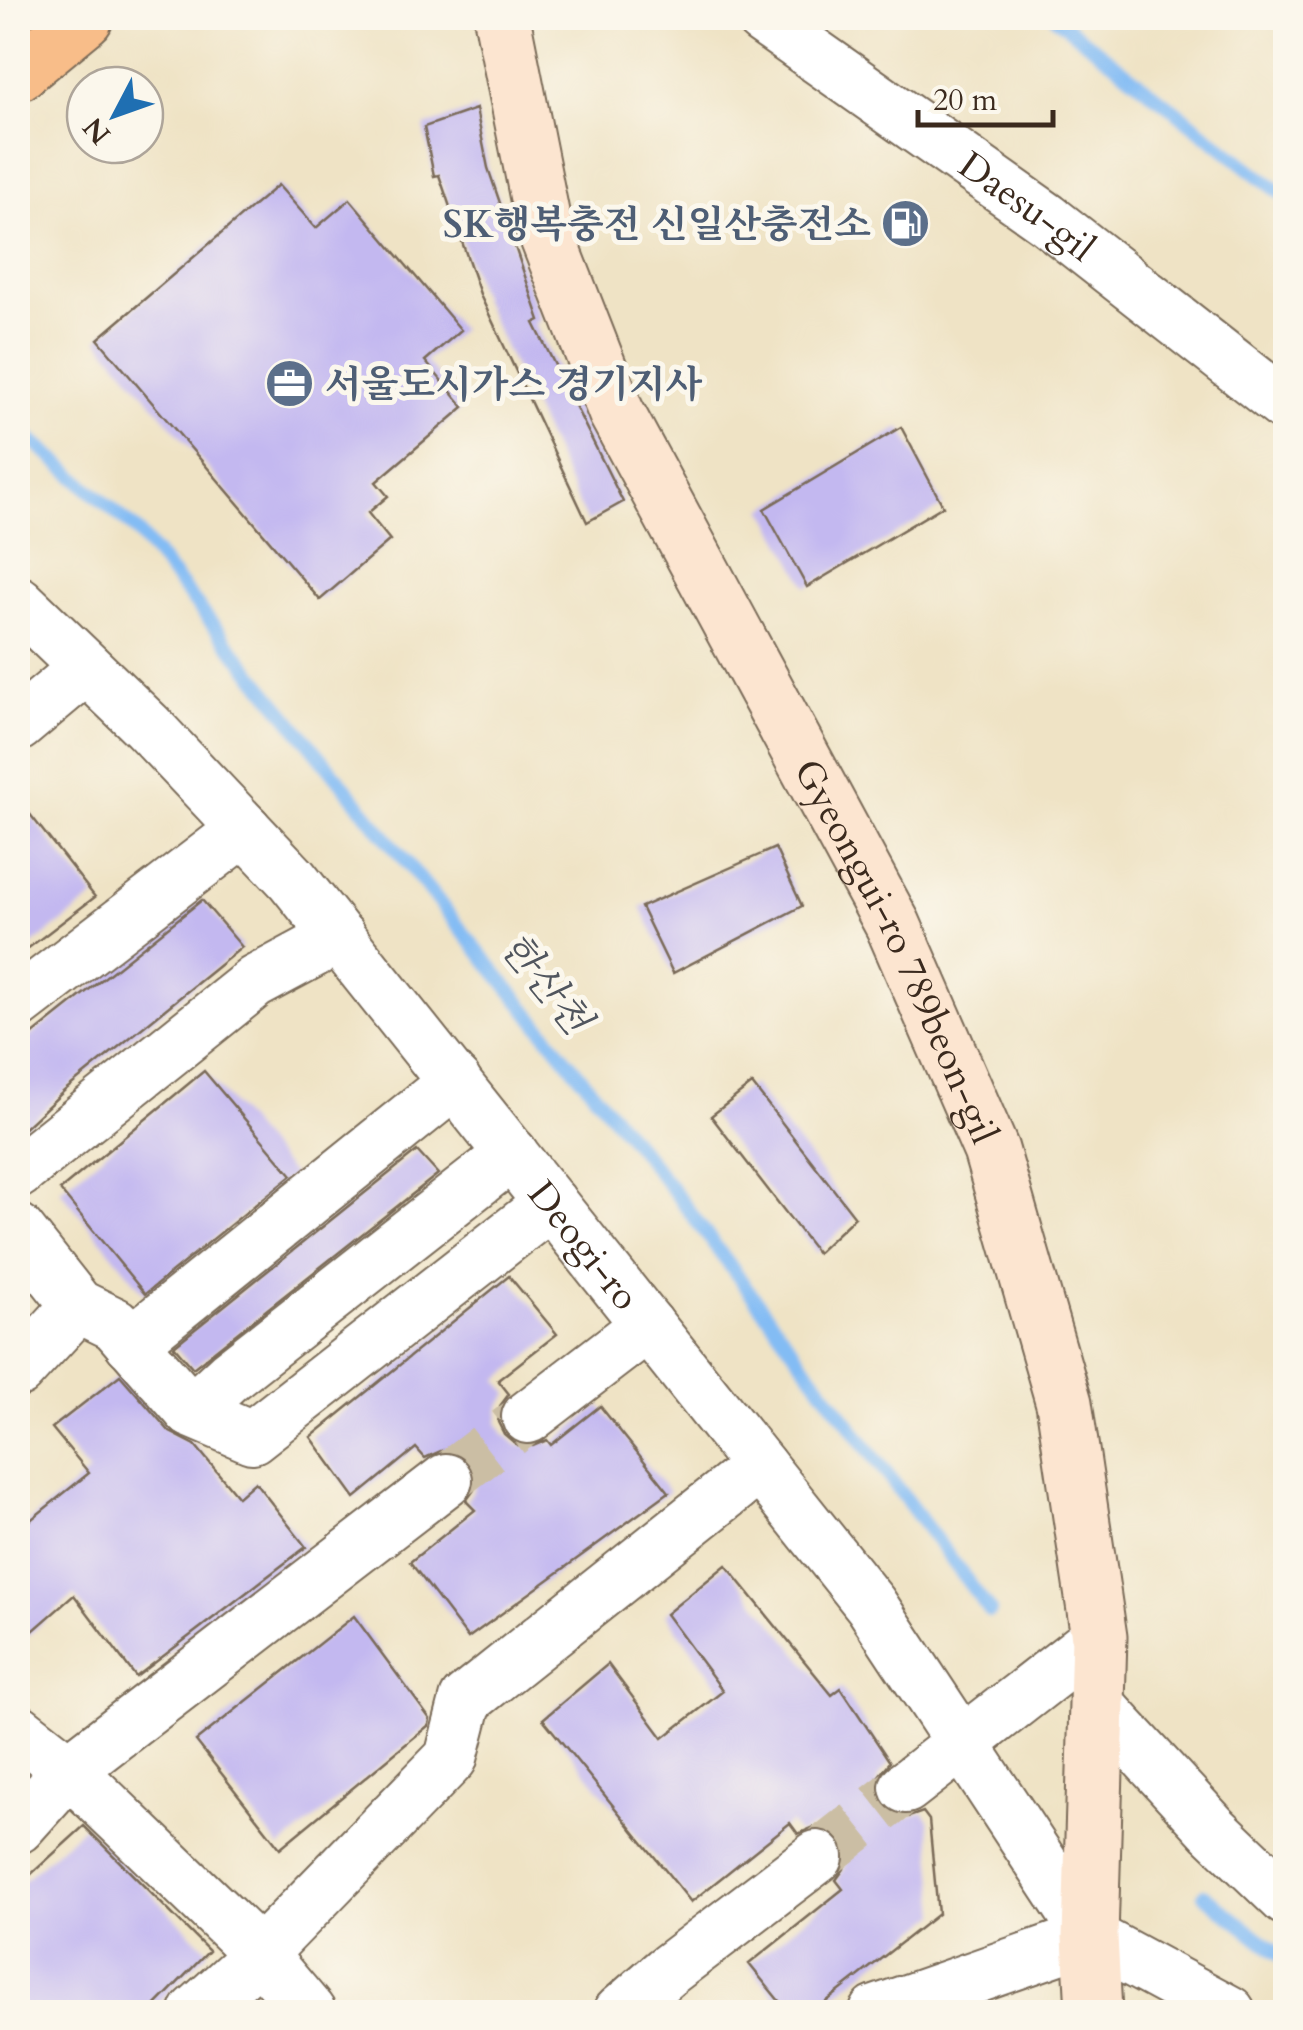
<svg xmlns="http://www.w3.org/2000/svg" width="1303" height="2030" font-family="Cardo,'Noto Serif KR',serif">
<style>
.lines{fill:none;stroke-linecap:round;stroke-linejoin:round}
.stream{stroke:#83bcf4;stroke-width:14}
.building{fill:#c3b8f0}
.minor-tunnel{stroke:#cbbea4;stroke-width:52;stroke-dasharray:52 26;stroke-linecap:butt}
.minor-casing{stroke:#7a6b58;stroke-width:56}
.secondary-casing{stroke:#7a6b58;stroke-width:59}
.primary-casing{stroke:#7a6b58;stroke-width:59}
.minor{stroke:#fff;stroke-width:52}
.secondary{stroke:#fce5d0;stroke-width:55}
.primary{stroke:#f8bd89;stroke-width:55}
.labels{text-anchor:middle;stroke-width:10;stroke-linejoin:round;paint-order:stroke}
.street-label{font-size:38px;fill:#3b2a1e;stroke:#fbf7ec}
.service-label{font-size:38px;font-weight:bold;fill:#4e5e75;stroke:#fbf7ec;text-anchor:end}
.water-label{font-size:40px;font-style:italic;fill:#51565e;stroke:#fbf7ec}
</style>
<rect width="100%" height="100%" fill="#fbf7ec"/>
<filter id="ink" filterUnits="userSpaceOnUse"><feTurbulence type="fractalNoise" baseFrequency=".01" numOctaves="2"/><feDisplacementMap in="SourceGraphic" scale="20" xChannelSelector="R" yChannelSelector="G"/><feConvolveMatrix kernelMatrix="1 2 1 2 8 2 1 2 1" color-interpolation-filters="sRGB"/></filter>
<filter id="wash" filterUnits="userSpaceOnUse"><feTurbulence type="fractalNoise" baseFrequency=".0048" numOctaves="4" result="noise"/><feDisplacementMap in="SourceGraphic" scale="40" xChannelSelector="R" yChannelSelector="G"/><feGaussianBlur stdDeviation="2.25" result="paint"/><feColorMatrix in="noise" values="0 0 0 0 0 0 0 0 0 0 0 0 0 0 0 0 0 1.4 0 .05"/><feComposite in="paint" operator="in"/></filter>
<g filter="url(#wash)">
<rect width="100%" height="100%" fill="#efe3c5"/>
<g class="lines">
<!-- stream -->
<path class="stream" d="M 1056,18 L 1286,197
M 18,428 L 135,529 L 673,1190 L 990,1611
M 1204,1895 L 1286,1960"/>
</g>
<g id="blocks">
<!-- building -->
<path class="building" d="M 476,109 L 488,168 L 540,320 L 534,323 L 623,502 L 587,522 L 481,297 L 439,175 L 434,176 L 424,127 Z
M 278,185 L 316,228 L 350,199 L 461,330 L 425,361 L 464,407 L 376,482 L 388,496 L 368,513 L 390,540 L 320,600 L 98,339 Z
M 901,427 L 943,506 L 807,587 L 764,509 Z
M 18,799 L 95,897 L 18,956 Z
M 775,848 L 802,906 L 673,973 L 641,907 Z
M 202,900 L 242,947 L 64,1091 L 18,1134 L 18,1046 Z
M 204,1071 L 292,1175 L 145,1294 L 60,1190 Z
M 752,1084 L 855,1217 L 817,1253 L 711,1116 Z
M 417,1151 L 438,1174 L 193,1368 L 174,1346 Z
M 509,1276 L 557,1334 L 498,1380 L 509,1394 L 500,1406 L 498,1422 L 504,1434 L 517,1445 L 533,1446 L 547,1440 L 551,1445 L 600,1406 L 669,1492 L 468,1638 L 410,1562 L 475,1510 L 466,1501 L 474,1490 L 476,1477 L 470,1463 L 458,1453 L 443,1450 L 425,1458 L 416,1448 L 355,1498 L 311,1437 Z
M 120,1375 L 170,1432 L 195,1445 L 238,1497 L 255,1482 L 306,1547 L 136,1677 L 74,1595 L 18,1644 L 18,1530 L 89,1473 L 52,1428 Z
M 726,1565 L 832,1695 L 841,1688 L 890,1762 L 878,1777 L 877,1792 L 883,1806 L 896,1815 L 909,1817 L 923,1812 L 929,1820 L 938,1914 L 813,2012 L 788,2012 L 749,1964 L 843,1889 L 836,1880 L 844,1869 L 847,1854 L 840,1838 L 829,1830 L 814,1827 L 798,1834 L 790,1823 L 691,1902 L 543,1719 L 608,1664 L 663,1738 L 723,1691 L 666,1614 Z
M 354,1616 L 430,1719 L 429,1725 L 280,1848 L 196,1741 Z
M 84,1826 L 209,1951 L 149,2012 L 18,2012 L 18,1886 Z"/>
</g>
</g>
<g filter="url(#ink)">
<use href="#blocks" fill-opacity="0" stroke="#7a6b58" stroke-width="2.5"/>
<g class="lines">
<!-- minor-tunnel -->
<path class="minor-tunnel" d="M 446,1480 L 528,1417
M 817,1857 L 906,1787"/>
<defs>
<g id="minor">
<path id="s1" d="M 762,18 L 1047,219 L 1286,406"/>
<path id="s2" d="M 18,602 L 147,726 L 292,879 L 871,1605 L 1090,1937 L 1229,2012"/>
<path d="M 18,725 L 86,668"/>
<path d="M 18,1003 L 245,829"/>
<path d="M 18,1172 L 255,982 L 339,937"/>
<path d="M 18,1230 L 78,1306 L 115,1324 L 191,1411 L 252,1437 L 551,1203"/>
<path d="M 131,1343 L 455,1082"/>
<path d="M 18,1371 L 78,1306"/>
<path d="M 191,1411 L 229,1376 L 512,1154"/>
<path d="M 528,1417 L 648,1325"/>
<path d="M 1097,1703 L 1213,1829 L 1286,1899"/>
<path d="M 18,1730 L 69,1770 L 260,1954 L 309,2012"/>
<path d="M 906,1787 L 1099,1637"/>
<path d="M 18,1827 L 69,1770 L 446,1480"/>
<path d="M 196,2012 L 260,1954 L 451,1758 L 466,1700 L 760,1466"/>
<path d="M 620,2012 L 666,1972 L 817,1857"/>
<path d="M 876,2012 L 1090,1937"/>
</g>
<g id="secondary">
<path id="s3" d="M 502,18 L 544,228 L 616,412 L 893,925 L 991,1150 L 1064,1403 L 1099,1637 L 1090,1937 L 1094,2012"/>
</g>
<path id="primary" d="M 18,73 L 85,18"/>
</defs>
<!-- minor casing -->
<use href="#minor" class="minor-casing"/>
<!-- secondary casing -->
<use href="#secondary" class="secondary-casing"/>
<!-- primary casing -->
<use href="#primary" class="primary-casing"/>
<!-- minor -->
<use href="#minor" class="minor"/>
<!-- secondary -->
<use href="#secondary" class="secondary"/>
<!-- primary -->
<use href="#primary" class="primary"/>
</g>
</g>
<!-- icons -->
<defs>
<symbol id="fuel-disc" viewBox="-11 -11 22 22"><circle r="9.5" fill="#5c6f8a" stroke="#fbf7ec"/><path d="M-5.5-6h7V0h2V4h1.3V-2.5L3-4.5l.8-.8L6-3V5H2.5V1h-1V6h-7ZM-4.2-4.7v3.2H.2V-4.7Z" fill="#fff"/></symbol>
<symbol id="office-disc" viewBox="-11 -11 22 22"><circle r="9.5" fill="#5c6f8a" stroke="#fbf7ec"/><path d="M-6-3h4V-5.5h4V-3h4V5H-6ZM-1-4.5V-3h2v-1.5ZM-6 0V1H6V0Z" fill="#fff"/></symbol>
</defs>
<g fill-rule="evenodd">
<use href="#fuel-disc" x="878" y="196" width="55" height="55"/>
<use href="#office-disc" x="262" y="356" width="55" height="55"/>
</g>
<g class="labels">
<!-- street labels -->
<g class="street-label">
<text dy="13" stroke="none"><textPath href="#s1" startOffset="325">Daesu-gil</textPath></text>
<text dy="13" stroke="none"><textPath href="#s3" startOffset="1020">Gyeongui-ro 789beon-gil</textPath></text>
<text dy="13" stroke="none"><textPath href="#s2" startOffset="858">Deogi-ro</textPath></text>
</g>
<!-- service labels -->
<g class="service-label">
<text x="871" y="237">SK행복충전 신일산충전소</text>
<text x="325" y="397" text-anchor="start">서울도시가스 경기지사</text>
</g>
<!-- water labels -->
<g class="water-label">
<text transform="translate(546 983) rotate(51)" y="14">한산천</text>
</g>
</g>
<!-- margin -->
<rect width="1303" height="2030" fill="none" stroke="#fbf7ec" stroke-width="60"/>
<!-- north arrow -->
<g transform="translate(115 115) rotate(229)"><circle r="48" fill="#fbf7ec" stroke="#aea59a" stroke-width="2.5"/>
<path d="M0-8L18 38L0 25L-18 38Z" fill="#1f6fb2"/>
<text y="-15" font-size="28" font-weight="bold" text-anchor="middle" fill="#3b2a1e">N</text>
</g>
<!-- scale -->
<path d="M918 110v15h135v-15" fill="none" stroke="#3b2a1e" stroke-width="5"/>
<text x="933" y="110" font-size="30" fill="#3b2a1e" stroke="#fbf7ec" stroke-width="8" paint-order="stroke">20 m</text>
</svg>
